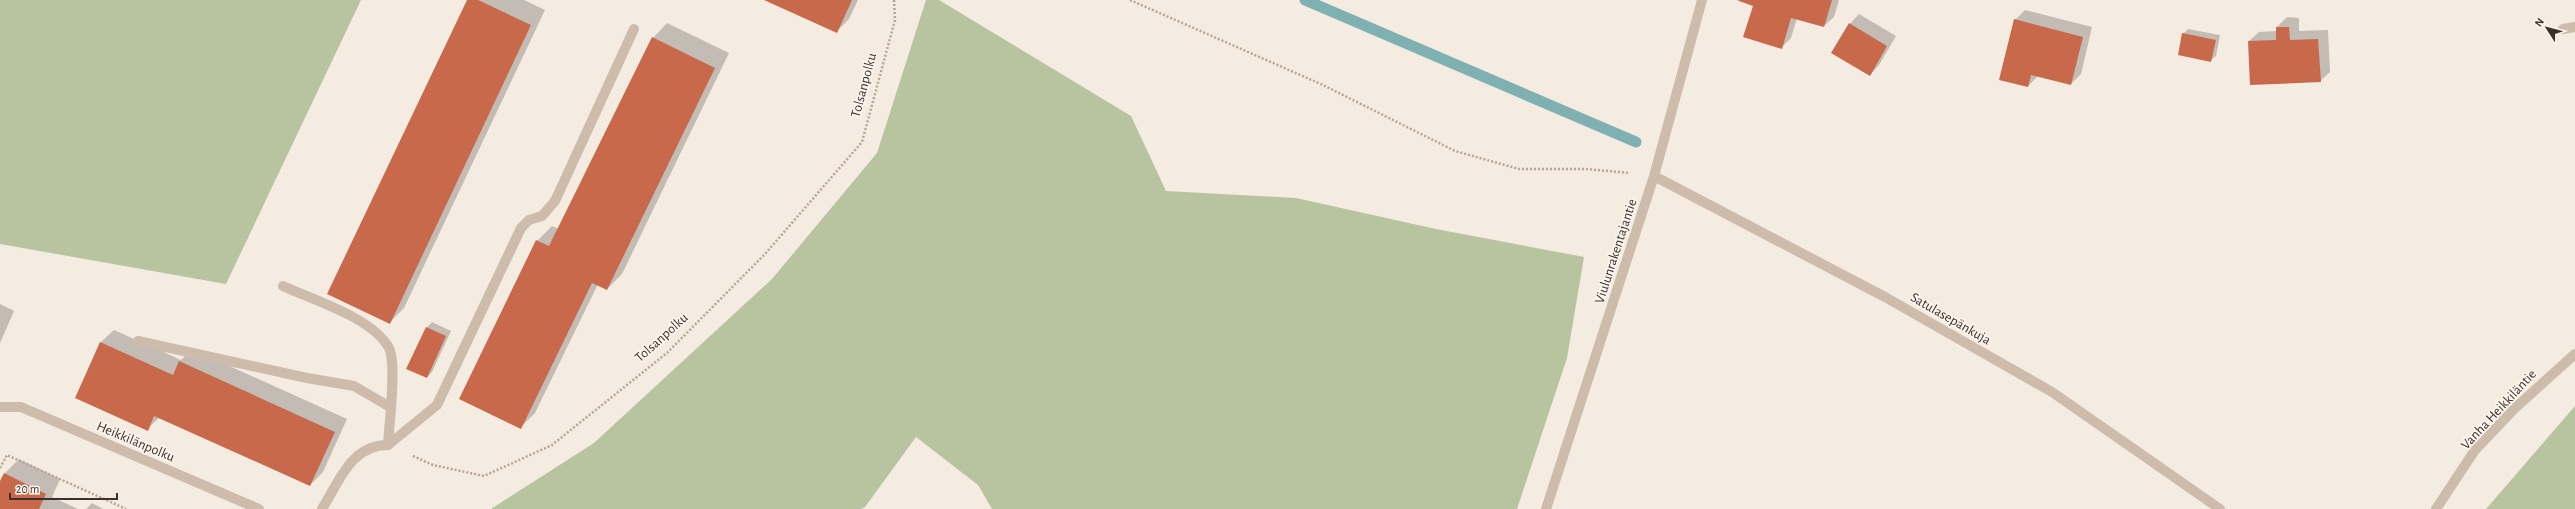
<svg xmlns="http://www.w3.org/2000/svg" width="2575" height="509" font-family="'Alegreya Sans',sans-serif">
<style>
.green{fill:#b8c4a0}
.shadow{fill:#0003}
.lines{fill:none;stroke-linecap:round;stroke-linejoin:round}
.stream{stroke:#7fb0b2;stroke-width:11}
.building{fill:#c8694b}
.path{stroke:#b9a596;stroke-width:2.5;stroke-dasharray:2 2;stroke-linecap:butt}
.lane{stroke:#cdbbac;stroke-width:10}
.street{stroke:#cdbbac;stroke-width:10}
.labels{text-anchor:middle;stroke-width:3.5;stroke-linejoin:round;paint-order:stroke}
.street-label{font-size:14px;fill:#3b302b;stroke:#fbf5ee}
</style>
<rect width="100%" height="100%" fill="#f4ebe1"/>
<!-- green -->
<path class="green" d="M 0,0 L 361,0 L 226,284 L 0,244 Z
M 926,0 L 939,0 L 1131,116 L 1166,191 L 1296,198 L 1436,229 L 1584,257 L 1567,358 L 1517,509 L 992,509 L 978,485 L 916,437 L 865,507 L 861,509 L 491,509 L 594,443 L 772,279 L 877,153 Z
M 2575,406 L 2575,509 L 2486,509 Z"/>
<!-- shadow -->
<path class="shadow" d="M 468,0 L 524,0 L 545,10 L 404,308 L 390,322 Z
M 766,0 L 858,0 L 849,19 L 836,32 Z
M 1839,0 L 1834,17 L 1824,26 L 1797,18 L 1791,38 L 1781,48 L 1754,6 L 1738,1 Z
M 2025,10 L 2092,27 L 2081,74 L 2071,84 L 2038,76 L 2028,86 L 2015,20 Z
M 1859,14 L 1896,36 L 1879,65 L 1870,75 L 1850,24 Z
M 2287,17 L 2299,18 L 2299,31 L 2328,30 L 2330,72 L 2320,81 L 2249,41 L 2259,32 L 2277,31 L 2277,27 Z
M 667,23 L 729,53 L 622,274 L 607,289 L 598,284 L 535,413 L 520,428 L 537,241 L 552,226 L 559,229 L 653,38 Z
M 2188,29 L 2220,35 L 2216,56 L 2210,61 L 2183,34 Z
M 0,304 L 14,311 L 0,343 Z
M 432,322 L 451,331 L 432,372 L 427,377 L 408,368 L 427,327 Z
M 114,330 L 181,360 L 192,349 L 347,419 L 323,472 L 310,485 L 160,417 L 147,429 L 101,342 Z
M 19,459 L 60,479 L 52,497 L 78,509 L 0,509 L 0,483 L 4,474 Z
M 92,503 L 103,509 L 86,509 Z"/>
<g class="lines">
<!-- stream -->
<path class="stream" d="M 1305,0 L 1636,142"/>
</g>
<!-- building -->
<path class="building" d="M 467,0 L 478,0 L 531,25 L 390,324 L 327,294 Z
M 764,0 L 852,0 L 837,33 Z
M 1737,0 L 1832,0 L 1824,27 L 1791,18 L 1782,49 L 1743,37 L 1753,6 Z
M 2014,19 L 2083,37 L 2071,85 L 2031,75 L 2028,87 L 1999,80 Z
M 1849,23 L 1887,46 L 1870,76 L 1831,53 Z
M 2276,27 L 2289,27 L 2290,40 L 2318,39 L 2321,82 L 2250,85 L 2248,41 L 2276,40 Z
M 2182,33 L 2216,40 L 2211,62 L 2178,55 Z
M 652,37 L 715,68 L 607,290 L 592,283 L 521,429 L 459,399 L 536,240 L 549,246 Z
M 426,327 L 446,336 L 427,378 L 406,369 Z
M 100,342 L 173,375 L 179,361 L 335,432 L 310,486 L 154,416 L 148,431 L 75,398 Z
M 4,473 L 46,494 L 39,509 L 0,509 L 0,481 Z"/>
<g class="lines">
<!-- path -->
<path class="path" d="M 1130,0 L 1323,85 L 1455,151 L 1519,169 L 1586,169 L 1630,173
M 413,456 L 433,465 L 484,476 L 552,445 L 667,353 L 765,254 L 862,142 L 895,20 L 894,0
M 0,468 L 7,455 L 126,509"/>
<!-- lane -->
<path class="lane" d="M 283,286 C 313,300 373,318 389,348 C 397,363 389,426 388,445
M 138,341 L 307,378 L 354,386 L 390,407
M 388,445 L 437,405 L 521,228 L 529,220 L 542,216 L 555,201 L 634,29"/>
<!-- street -->
<path class="street" d="M 2563,29 L 2575,27
M 1654,176 L 1885,297 L 2052,392 L 2220,509
M 0,407 L 21,407 L 259,509
M 322,509 C 340,480 351,445 388,445
M 1546,509 L 1654,176 L 1702,0
M 2436,509 L 2475,450 L 2514,409 L 2575,354"/>
</g>
<g class="labels">
<!-- street labels -->
<g class="street-label">
<text transform="translate(863 85) rotate(-75)" y="5">Tolsanpolku</text>
<text transform="translate(1615 251) rotate(-72)" y="5">Viulunrakentajantie</text>
<text transform="translate(1951 318) rotate(30)" y="5">Satulasepänkuja</text>
<text transform="translate(661 337) rotate(-42)" y="5">Tolsanpolku</text>
<text transform="translate(2498 409) rotate(-47)" y="5">Vanha Heikkiläntie</text>
<text transform="translate(136 441) rotate(23)" y="5">Heikkilänpolku</text>
</g>
</g>
<!-- north arrow -->
<g transform="translate(2547 28) rotate(306)" stroke="#fbf5ee" stroke-width="3" paint-order="stroke">
<path d="M0-3L7 15L0 10L-7 15Z" fill="#3b302b"/>
<text y="-6" font-size="11" font-weight="bold" text-anchor="middle" fill="#3b302b">N</text>
</g>
<!-- scale -->
<path d="M10 493v6h107v-6" fill="none" stroke="#3b302b" stroke-width="2"/>
<text x="16" y="493" font-size="12" fill="#3b302b" stroke="#fbf5ee" stroke-width="3" paint-order="stroke">20 m</text>
</svg>
